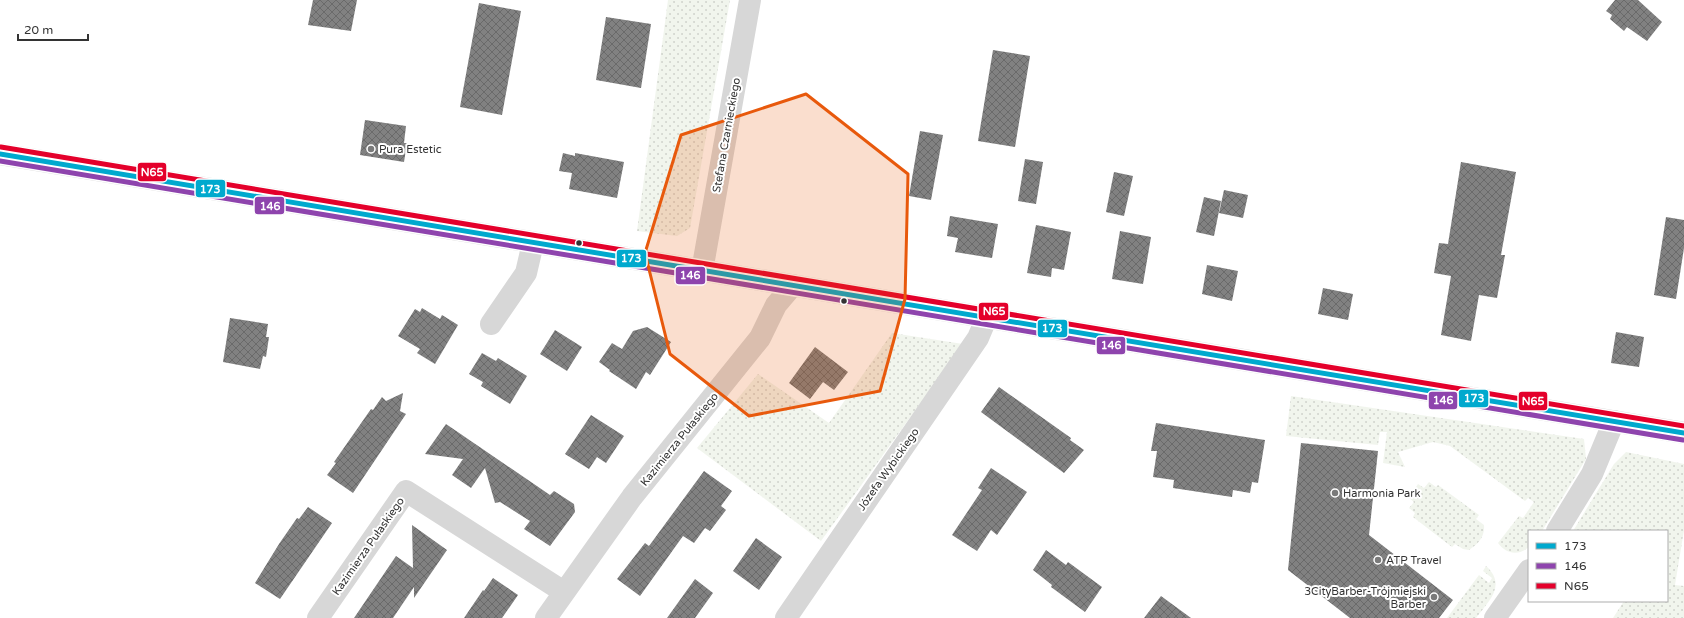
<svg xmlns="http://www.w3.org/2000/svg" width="1684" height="618" font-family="'Varela Round',sans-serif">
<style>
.grass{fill:url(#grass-dots)}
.building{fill:url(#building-cross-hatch)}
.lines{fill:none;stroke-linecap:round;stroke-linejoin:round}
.minor{stroke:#d7d7d7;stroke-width:22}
.tertiary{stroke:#d7d7d7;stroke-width:22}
.bus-1-casing{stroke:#fff;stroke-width:8}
.bus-2-casing{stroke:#fff;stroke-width:8}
.bus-3-casing{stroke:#fff;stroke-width:8}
.bus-1{stroke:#00a9ce;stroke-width:5}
.bus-2{stroke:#8e44ad;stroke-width:5}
.bus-3{stroke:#e4002b;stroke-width:5}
.marked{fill:#e8590c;fill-opacity:0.2;stroke:#e8590c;stroke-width:3;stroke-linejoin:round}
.poi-dot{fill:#7a7a7a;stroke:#fff;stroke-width:1.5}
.bus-dot{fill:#333;stroke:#fff;stroke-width:1.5}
.labels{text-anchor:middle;stroke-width:4;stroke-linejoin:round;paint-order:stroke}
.street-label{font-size:11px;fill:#333;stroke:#fff}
.poi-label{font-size:11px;fill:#333;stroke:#fff;text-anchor:start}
.line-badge{stroke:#fff;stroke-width:1.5}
.badge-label{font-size:11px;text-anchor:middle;font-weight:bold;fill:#fff}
</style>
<defs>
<pattern id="grass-dots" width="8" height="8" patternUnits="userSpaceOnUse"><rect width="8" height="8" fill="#f1f5ed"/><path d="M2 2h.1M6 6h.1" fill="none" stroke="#cfd2cc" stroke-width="1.8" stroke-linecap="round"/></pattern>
<pattern id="building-cross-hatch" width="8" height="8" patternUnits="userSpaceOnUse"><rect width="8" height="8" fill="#818181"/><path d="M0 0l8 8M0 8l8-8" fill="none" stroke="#6a6a6a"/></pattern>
</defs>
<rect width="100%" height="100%" fill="#fff"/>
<!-- grass -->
<path class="grass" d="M 668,0 L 730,0 L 690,228 L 677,236 L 637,231 Z
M 892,333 L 963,344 L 821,541 L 697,448 L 758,374 L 829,423 Z
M 1291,396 L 1584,439 L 1586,459 L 1542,531 L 1529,531 L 1529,547 C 1518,556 1506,554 1498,543 L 1519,516 L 1523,518 L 1534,502 L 1528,498 L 1525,501 L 1450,446 L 1433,442 L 1398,452 L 1405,467 L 1383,463 L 1387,432 L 1380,432 L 1378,445 L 1286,436 Z
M 1626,452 L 1684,464 L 1684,530 L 1675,585 L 1684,586 L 1684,618 L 1613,618 L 1624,601 L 1667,601 L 1667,531 L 1573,531 L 1614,464 Z
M 1429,482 L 1436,487 L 1438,485 L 1479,515 L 1476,519 L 1484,525 C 1485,537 1478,544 1469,550 L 1463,549 L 1455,544 L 1452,547 L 1413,517 L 1415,513 L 1409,508 L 1414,502 L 1409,498 L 1418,484 L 1424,488 Z
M 1486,566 C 1507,585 1489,601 1476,618 L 1447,618 L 1479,575 L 1489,583 L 1492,578 L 1483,571 Z"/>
<!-- building -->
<path class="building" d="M 313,0 L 357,0 L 351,31 L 308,25 Z
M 1615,0 L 1638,0 L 1662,22 L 1647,41 L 1627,27 L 1624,31 L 1610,19 L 1612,15 L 1606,11 Z
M 479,3 L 521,11 L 502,115 L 460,107 Z
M 606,17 L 651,24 L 641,88 L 596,80 Z
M 993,50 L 1030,56 L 1015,147 L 978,141 Z
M 365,120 L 406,126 L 404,143 L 407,143 L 404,162 L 360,155 Z
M 920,131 L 943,135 L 931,200 L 909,196 Z
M 563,153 L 575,156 L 575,153 L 624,162 L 617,198 L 569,189 L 572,173 L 559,171 Z
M 1025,159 L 1043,162 L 1036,204 L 1018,201 Z
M 1461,162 L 1516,172 L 1501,255 L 1505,255 L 1497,298 L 1479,295 L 1471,341 L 1441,335 L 1451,276 L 1434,273 L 1439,243 L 1448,244 Z
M 1114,172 L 1133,176 L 1124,216 L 1106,212 Z
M 1224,190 L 1248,195 L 1243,218 L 1219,213 Z
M 1204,197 L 1221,201 L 1214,236 L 1196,232 Z
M 950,216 L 998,224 L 992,258 L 955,252 L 958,238 L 947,236 Z
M 1666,217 L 1684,220 L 1684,248 L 1676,299 L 1654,295 Z
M 1036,225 L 1071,232 L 1064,270 L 1052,268 L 1051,277 L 1027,273 Z
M 1120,231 L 1151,237 L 1143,284 L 1112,279 Z
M 1207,265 L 1238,271 L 1232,301 L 1202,294 Z
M 1323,288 L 1353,294 L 1348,320 L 1318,314 Z
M 422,308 L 440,319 L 442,315 L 458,325 L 435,364 L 417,353 L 420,349 L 398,336 L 415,309 L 420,312 Z
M 230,318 L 268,324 L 266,337 L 269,337 L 266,357 L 263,356 L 260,369 L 223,362 Z
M 647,327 L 671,342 L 650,375 L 646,372 L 636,389 L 609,371 L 610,370 L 599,362 L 612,343 L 622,349 L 633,331 Z
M 555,330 L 582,347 L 567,371 L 540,354 Z
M 1616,332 L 1644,337 L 1639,367 L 1611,363 Z
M 815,347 L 848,372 L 834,390 L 823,382 L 810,399 L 789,383 Z
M 482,353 L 496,361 L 498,358 L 527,376 L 510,404 L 481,386 L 483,382 L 469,374 Z
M 999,387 L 1071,438 L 1070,440 L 1084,450 L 1064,473 L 981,412 Z
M 403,393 L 400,411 L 406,414 L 353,493 L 327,475 L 336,463 L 334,462 L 371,409 L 373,410 L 382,397 L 386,401 Z
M 591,415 L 624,436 L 606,463 L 597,457 L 589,469 L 565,454 Z
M 1156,423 L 1265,440 L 1258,483 L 1252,482 L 1250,493 L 1233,490 L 1232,497 L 1173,488 L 1174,480 L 1153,477 L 1157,451 L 1151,451 Z
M 446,424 L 550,495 L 554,491 L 574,504 L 575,512 L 550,546 L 524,529 L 530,521 L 500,502 L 495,503 L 485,468 L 471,488 L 452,475 L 463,459 L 425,454 Z
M 1301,443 L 1378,451 L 1369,535 L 1453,600 L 1439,618 L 1350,618 L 1288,570 Z
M 991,468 L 1027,492 L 997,535 L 991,530 L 977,551 L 952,535 L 982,490 L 978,488 Z
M 704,471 L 732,491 L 721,506 L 726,510 L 710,531 L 705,528 L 694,543 L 683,536 L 640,596 L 617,579 L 645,543 L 649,546 Z
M 308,507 L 332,523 L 280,599 L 255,583 L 279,544 L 297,518 L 299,519 Z
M 412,525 L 447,550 L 414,598 L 414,587 L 393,618 L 354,618 L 396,556 L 413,568 Z
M 756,538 L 782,557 L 759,590 L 733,571 Z
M 1046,550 L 1066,565 L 1068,562 L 1102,587 L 1085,612 L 1051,587 L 1052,585 L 1033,570 Z
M 493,578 L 518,595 L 502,618 L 464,618 L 483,590 L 484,591 Z
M 695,579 L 713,593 L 695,618 L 667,618 Z
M 1161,596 L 1191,618 L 1144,618 Z"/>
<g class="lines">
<!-- minor -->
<path class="minor" d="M 702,271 L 750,0
M 491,324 L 526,273 L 533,243
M 1557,531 L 1592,474 L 1614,421
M 318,618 L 406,491 L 564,592
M 546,618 L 632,497 L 760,338 L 776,305 L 793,285
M 786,618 L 978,338 L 986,319
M 1495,618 L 1529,570"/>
<!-- tertiary -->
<path class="tertiary" d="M 0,154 L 1684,433"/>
<defs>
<path id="bus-1" d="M 0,154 L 1684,433"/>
<path id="bus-2" d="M 0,161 L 1683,440"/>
<path id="bus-3" d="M 1,147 L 1684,426"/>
</defs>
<!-- bus-1 casing -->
<use href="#bus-1" class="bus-1-casing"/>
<!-- bus-2 casing -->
<use href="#bus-2" class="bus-2-casing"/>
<!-- bus-3 casing -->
<use href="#bus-3" class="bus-3-casing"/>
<!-- bus-1 -->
<use href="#bus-1" class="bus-1"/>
<!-- bus-2 -->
<use href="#bus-2" class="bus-2"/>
<!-- bus-3 -->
<use href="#bus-3" class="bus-3"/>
</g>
<!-- marked area -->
<path class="marked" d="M 806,94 L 908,174 L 905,299 L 880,391 L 749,416 L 670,354 L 645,253 L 681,135 Z"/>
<!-- markers -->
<g class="poi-dot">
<circle cx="371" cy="149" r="4"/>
<circle cx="1335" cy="493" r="4"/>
<circle cx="1378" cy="560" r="4"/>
<circle cx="1434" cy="597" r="4"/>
</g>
<g class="bus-dot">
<circle cx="579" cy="243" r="3.5"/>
<circle cx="844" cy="301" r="3.5"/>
</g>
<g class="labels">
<!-- street labels -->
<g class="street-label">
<text transform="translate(726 135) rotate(-80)" y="4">Stefana Czarnieckiego</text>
<text transform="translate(679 439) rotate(-51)" y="4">Kazimierza Pułaskiego</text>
<text transform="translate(888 469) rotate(-55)" y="4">Józefa Wybickiego</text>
<text transform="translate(368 546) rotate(-55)" y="4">Kazimierza Pułaskiego</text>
</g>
<!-- poi labels -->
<g class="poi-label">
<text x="379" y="153">Pura Estetic</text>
<text x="1343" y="497">Harmonia Park</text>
<text x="1386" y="564">ATP Travel</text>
<text x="1426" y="595" text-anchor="end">3CityBarber-Trójmiejski<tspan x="1426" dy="13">Barber</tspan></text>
</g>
</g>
<g class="line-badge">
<rect x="137" y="162" width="30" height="20" rx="4" fill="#e4002b"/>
<rect x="195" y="179" width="31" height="19" rx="4" fill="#00a9ce"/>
<rect x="254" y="196" width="31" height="19" rx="4" fill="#8e44ad"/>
<rect x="616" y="249" width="31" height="19" rx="4" fill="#00a9ce"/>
<rect x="675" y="266" width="31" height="19" rx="4" fill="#8e44ad"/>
<rect x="978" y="302" width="31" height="19" rx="4" fill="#e4002b"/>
<rect x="1037" y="319" width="31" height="19" rx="4" fill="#00a9ce"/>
<rect x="1096" y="336" width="30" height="19" rx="4" fill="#8e44ad"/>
<rect x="1458" y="389" width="31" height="19" rx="4" fill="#00a9ce"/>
<rect x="1428" y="391" width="30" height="19" rx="4" fill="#8e44ad"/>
<rect x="1518" y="391" width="30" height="20" rx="4" fill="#e4002b"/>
</g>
<g class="badge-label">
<text x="152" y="176">N65</text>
<text x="210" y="193">173</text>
<text x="270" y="210">146</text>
<text x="631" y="262">173</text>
<text x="690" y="279">146</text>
<text x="994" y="315">N65</text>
<text x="1052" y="332">173</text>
<text x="1111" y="349">146</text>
<text x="1474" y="402">173</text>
<text x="1443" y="404">146</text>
<text x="1533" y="405">N65</text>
</g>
<!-- legend -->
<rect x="1528" y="530" width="140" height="72" fill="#ffffff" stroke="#adadad"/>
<rect x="1536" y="543" width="20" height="6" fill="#00a9ce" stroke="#adadad"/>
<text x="1564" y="550" font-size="12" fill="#333333">173</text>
<rect x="1536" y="563" width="20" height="6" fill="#8e44ad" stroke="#adadad"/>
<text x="1564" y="570" font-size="12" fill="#333333">146</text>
<rect x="1536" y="583" width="20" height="6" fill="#e4002b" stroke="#adadad"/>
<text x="1564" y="590" font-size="12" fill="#333333">N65</text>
<!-- scale -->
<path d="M18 34v6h70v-6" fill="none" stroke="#333333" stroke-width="2"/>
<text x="24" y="34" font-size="12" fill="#333333" stroke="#ffffff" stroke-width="3" paint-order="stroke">20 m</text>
</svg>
